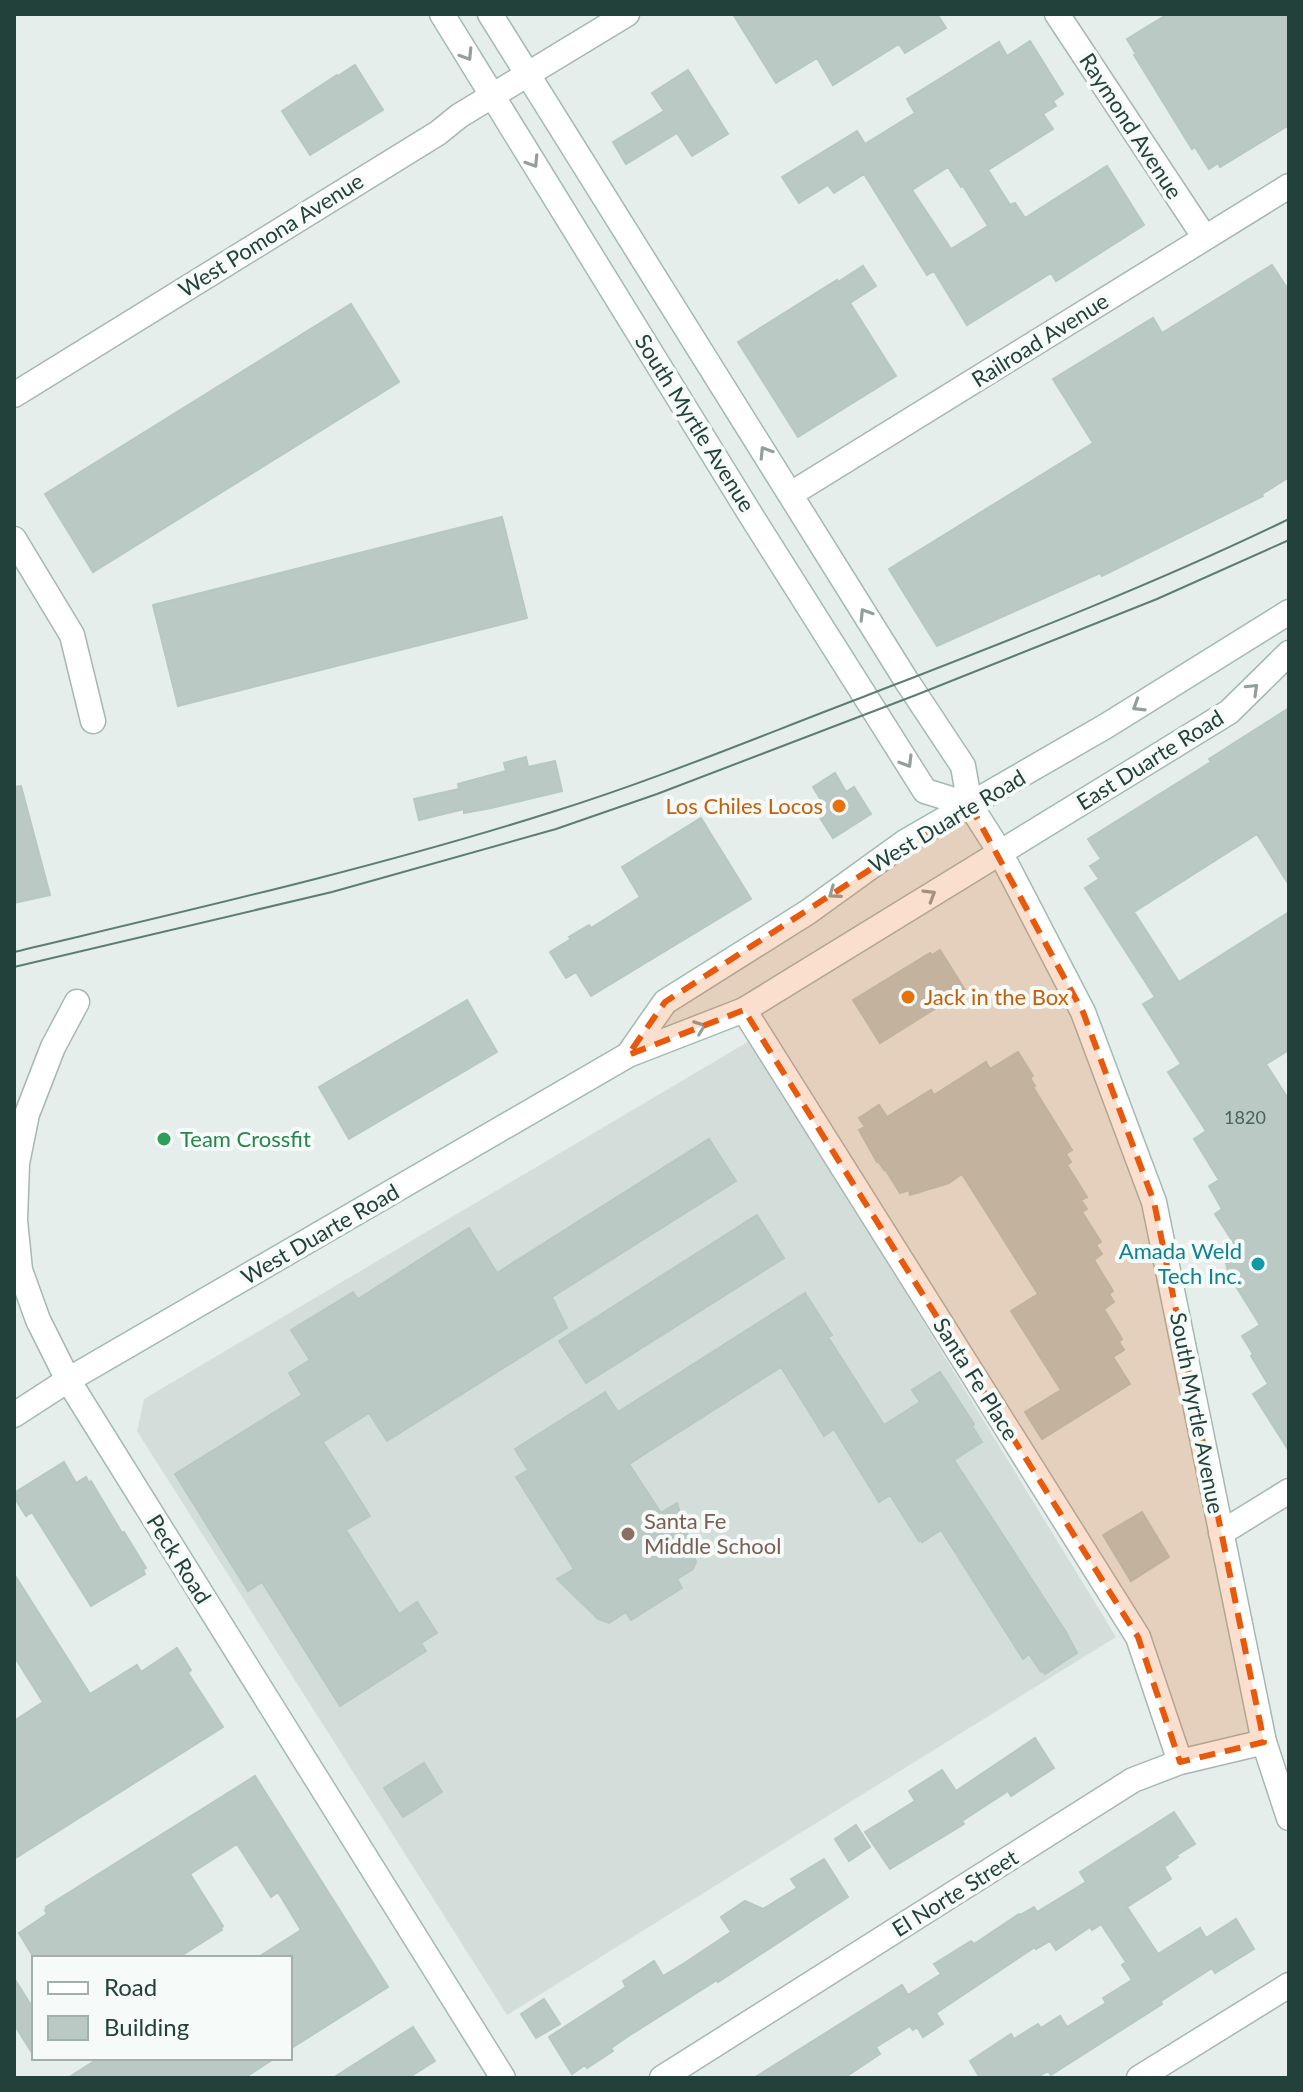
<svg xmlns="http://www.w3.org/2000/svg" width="1303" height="2092" font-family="Lato,sans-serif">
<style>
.built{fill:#d3deda}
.building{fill:#bac9c4;stroke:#b7c8c2;stroke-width:2;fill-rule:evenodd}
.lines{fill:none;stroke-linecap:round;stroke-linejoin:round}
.street-casing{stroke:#a7b7b3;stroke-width:27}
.secondary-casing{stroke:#a3bab3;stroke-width:27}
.street{stroke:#fff;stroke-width:24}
.secondary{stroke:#fff;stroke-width:24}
.tram{stroke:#5e7c76;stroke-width:2}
.oneway{stroke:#91a09d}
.marked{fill:#e8590c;fill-opacity:0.2;stroke:#e8590c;stroke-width:6;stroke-dasharray:16 10;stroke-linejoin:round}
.food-dot{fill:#e8710a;stroke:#f6faf8;stroke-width:3}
.leisure-dot{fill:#2e9e5b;stroke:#f6faf8;stroke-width:3}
.culture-dot{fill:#0f9aa8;stroke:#f6faf8;stroke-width:3}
.education-dot{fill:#8d6e63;stroke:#f6faf8;stroke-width:3}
.labels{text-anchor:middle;stroke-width:8;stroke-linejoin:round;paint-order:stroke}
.number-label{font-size:18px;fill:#49635d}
.street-label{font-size:22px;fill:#23413b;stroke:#f6faf8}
.food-label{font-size:22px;fill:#c56008;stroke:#f6faf8;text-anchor:end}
.leisure-label{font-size:22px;fill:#27864d;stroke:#f6faf8;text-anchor:start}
.culture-label{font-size:22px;fill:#0d838f;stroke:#f6faf8;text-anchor:end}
.education-label{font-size:22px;fill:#785e54;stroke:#f6faf8;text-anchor:start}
</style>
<rect width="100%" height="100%" fill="#e5eeeb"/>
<!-- built -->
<path class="built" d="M 751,1040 L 1116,1637 L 507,2015 L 137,1431 L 144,1399 Z"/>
<!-- building -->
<path class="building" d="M 733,14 L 937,14 L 946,28 L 905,53 L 899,44 L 833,85 L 817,58 L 776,83 Z
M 1168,14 L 1289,14 L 1289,125 L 1220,167 L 1218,163 L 1209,169 L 1195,147 L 1192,149 L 1134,55 L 1136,54 L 1127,39 Z
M 1030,41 L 1063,94 L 1053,101 L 1056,106 L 1043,114 L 1053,129 L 988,170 L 1010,205 L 1015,203 L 1025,218 L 1107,166 L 1144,225 L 1056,281 L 1051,273 L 967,325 L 934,271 L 927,275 L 864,174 L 834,193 L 828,185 L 799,203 L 782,177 L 857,131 L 865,144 L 915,113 L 907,99 L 999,42 L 1007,56 ZM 948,167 L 961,187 L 963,186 L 988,226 L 951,249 L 912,190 Z
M 355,65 L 383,110 L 310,155 L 282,111 L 337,75 L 338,76 Z
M 688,70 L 728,134 L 692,156 L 677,133 L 626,164 L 613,142 L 664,111 L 652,93 Z
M 1272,265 L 1289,291 L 1289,477 L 1262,494 L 1263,496 L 1102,576 L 1100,573 L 937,646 L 889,569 L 1093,443 L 1053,379 L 1153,318 L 1162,333 Z
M 863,266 L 876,286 L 850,303 L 896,376 L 798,437 L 738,342 L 837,280 L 838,282 Z
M 351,304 L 399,382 L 93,572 L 45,494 Z
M 502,517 L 527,618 L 178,706 L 153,605 Z
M 1289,708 L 1289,885 L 1257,834 L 1134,912 L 1179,982 L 1289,912 L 1289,1050 L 1266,1064 L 1289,1100 L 1289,1451 L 1253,1394 L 1268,1384 L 1251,1356 L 1253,1354 L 1242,1336 L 1260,1325 L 1229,1275 L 1223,1252 L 1235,1245 L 1215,1214 L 1222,1209 L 1209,1186 L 1219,1180 L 1194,1139 L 1206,1131 L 1168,1072 L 1181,1064 L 1143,1004 L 1155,997 L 1085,888 L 1099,879 L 1090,866 L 1101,859 L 1088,839 L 1211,762 L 1209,759 Z
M 526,757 L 528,767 L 555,761 L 562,791 L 491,808 L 464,813 L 464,809 L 419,820 L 414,799 L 459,789 L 458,784 L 506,771 L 504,763 Z
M 835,773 L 846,792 L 854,787 L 871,814 L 833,838 L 815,810 L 824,805 L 813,787 Z
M 21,786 L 50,895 L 14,903 L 14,787 Z
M 701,818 L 751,899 L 591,996 L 576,972 L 566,978 L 550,952 L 571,939 L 569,937 L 589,925 L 591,928 L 640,897 L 622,867 Z
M 940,950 L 965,990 L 880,1043 L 853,1000 L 930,953 L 932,955 Z
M 467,1000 L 497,1052 L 349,1139 L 319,1087 Z
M 1018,1052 L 1033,1076 L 1030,1078 L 1035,1086 L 1033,1087 L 1072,1150 L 1066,1154 L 1071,1162 L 1067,1165 L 1087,1197 L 1081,1200 L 1087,1209 L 1082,1212 L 1101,1242 L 1096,1245 L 1102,1254 L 1094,1260 L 1113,1291 L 1109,1294 L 1114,1302 L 1104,1309 L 1122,1339 L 1119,1342 L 1124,1350 L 1113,1357 L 1130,1384 L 1042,1439 L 1025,1412 L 1061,1390 L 1011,1311 L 1038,1294 L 962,1174 L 949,1183 L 910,1195 L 909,1190 L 900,1193 L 885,1169 L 884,1170 L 878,1161 L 877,1162 L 859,1130 L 865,1127 L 859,1118 L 879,1105 L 887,1117 L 931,1090 L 934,1095 L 986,1062 L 990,1069 Z
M 709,1139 L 736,1181 L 552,1297 L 567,1328 L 387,1441 L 369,1413 L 323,1442 L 370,1516 L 346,1530 L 399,1614 L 417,1602 L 437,1633 L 421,1643 L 426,1651 L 340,1706 L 262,1582 L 248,1591 L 175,1474 L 302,1395 L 289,1373 L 310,1360 L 291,1330 L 353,1292 L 358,1299 L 469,1228 L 497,1273 Z
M 757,1215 L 784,1258 L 586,1383 L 559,1341 Z
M 805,1293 L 832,1335 L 828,1337 L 884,1425 L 920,1402 L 912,1390 L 940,1372 L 974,1424 L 972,1426 L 982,1442 L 954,1460 L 1066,1632 L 1077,1653 L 1045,1674 L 1043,1671 L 1041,1672 L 1029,1654 L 1023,1659 L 941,1530 L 922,1542 L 921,1540 L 919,1541 L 890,1495 L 879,1502 L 834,1429 L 824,1436 L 781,1367 L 629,1464 L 661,1513 L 677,1503 L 696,1562 L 693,1569 L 677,1579 L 682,1588 L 631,1620 L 626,1612 L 609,1623 L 598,1619 L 557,1579 L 574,1569 L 516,1477 L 528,1470 L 515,1449 L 605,1392 L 618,1412 Z
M 64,1462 L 76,1483 L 86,1477 L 89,1483 L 91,1481 L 122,1533 L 124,1532 L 146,1568 L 143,1570 L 145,1574 L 91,1606 L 32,1512 L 26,1516 L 14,1497 L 14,1493 Z
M 1142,1512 L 1169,1557 L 1131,1581 L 1103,1535 Z
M 14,1574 L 90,1694 L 137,1665 L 141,1672 L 177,1648 L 191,1670 L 188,1673 L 223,1727 L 14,1859 L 14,1721 L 43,1702 L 14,1656 Z
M 1035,1738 L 1054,1768 L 1011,1796 L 1008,1791 L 962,1821 L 964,1824 L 890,1869 L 865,1832 L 915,1801 L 909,1791 L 942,1770 L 956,1791 Z
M 424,1763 L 442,1792 L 403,1817 L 384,1788 Z
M 255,1776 L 388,1987 L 290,2049 L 290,1958 L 257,1958 L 301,1930 L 278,1892 L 271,1897 L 237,1844 L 190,1874 L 223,1926 L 221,1928 L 222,1930 L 179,1957 L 34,1958 L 19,1933 L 47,1914 L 45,1910 L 47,1908 L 46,1907 Z
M 1174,1812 L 1195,1844 L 1177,1855 L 1178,1857 L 1164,1867 L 1171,1879 L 1127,1907 L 1158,1954 L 1200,1928 L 1206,1938 L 1236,1919 L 1254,1949 L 1215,1973 L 1212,1968 L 1161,2001 L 1162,2004 L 1051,2075 L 1048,2071 L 1036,2078 L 980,2078 L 970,2061 L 1011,2034 L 1014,2039 L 1038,2024 L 1041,2028 L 1060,2016 L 1067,2027 L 1106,2003 L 1103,1998 L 1132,1980 L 1122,1965 L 1126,1962 L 1101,1924 L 1092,1930 L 1090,1927 L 1056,1950 L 1050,1941 L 1036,1949 L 1035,1947 L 936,2013 L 943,2024 L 923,2037 L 917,2027 L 913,2030 L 910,2026 L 876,2047 L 880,2054 L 844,2078 L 754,2078 L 902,1985 L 908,1995 L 941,1974 L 934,1964 L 971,1941 L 974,1944 L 1019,1914 L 1020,1915 L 1034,1907 L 1037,1912 L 1086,1882 L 1080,1872 Z
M 856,1825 L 870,1847 L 849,1861 L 835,1839 Z
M 824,1859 L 848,1897 L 718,1982 L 717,1980 L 630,2035 L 611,2048 L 613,2051 L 587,2068 L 585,2065 L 572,2074 L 549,2037 L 626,1987 L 623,1981 L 654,1961 L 663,1976 L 683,1964 L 731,1932 L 721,1917 L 745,1901 L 763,1909 L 797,1888 L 791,1879 Z
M 14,1978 L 34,2010 L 34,2056 L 14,2024 Z
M 544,1999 L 560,2024 L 536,2038 L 521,2014 Z
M 413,2027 L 435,2061 L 408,2078 L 333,2078 Z
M 99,2058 L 275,2058 L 244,2078 L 68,2078 Z"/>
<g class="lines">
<defs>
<path id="street" d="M 1057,14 L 1205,238
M 14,395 L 438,133 L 459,116 L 627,14
M 791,494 L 1289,186
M 14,539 L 72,635 L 93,721
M 744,1010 L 1138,1637 L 1180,1762
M 68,1380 L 38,1320 L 20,1270 L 15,1220 L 17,1163 L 27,1114 L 53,1047 L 77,1002
M 1221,1533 L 1289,1491
M 662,2078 L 1133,1780 L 1180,1762 L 1264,1742
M 1139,2078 L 1289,1985"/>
<path id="secondary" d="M 442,14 L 752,517 L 925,791 L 970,805
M 490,14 L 906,680 L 963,766 L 970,805 L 1000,852 L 1083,1012 L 1154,1202 L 1264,1742 L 1289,1818
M 628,1055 L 665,1002 L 808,912 L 905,842 L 1106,726 L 1289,612
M 68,1380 L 503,2078
M 14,1415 L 68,1380 L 628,1055 L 744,1010 L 1229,712 L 1289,653"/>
</defs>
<!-- street casing -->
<use href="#street" class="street-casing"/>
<!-- secondary casing -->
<use href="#secondary" class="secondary-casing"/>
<!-- street -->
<use href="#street" class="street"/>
<!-- secondary -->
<use href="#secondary" class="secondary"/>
<!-- tram -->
<path class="tram" d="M 14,952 C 194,909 375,868 552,812 C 658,779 760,736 863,697 C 1007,641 1151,586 1289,519
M 14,967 L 332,892 L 556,829 L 657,794 L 916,695 L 1157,599 L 1289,540"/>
</g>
<!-- one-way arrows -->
<defs><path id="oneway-chevron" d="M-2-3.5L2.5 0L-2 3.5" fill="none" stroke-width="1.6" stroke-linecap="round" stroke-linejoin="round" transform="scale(2)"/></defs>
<g class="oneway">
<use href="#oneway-chevron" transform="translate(467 55) rotate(58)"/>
<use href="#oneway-chevron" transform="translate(533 162) rotate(58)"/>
<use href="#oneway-chevron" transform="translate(765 452) rotate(-122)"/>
<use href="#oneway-chevron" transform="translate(865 614) rotate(-122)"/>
<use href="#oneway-chevron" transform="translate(1253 689) rotate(-44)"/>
<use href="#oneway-chevron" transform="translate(1138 706) rotate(148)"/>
<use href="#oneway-chevron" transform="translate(907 762) rotate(59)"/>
<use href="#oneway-chevron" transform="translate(834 893) rotate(144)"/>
<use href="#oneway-chevron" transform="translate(930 895) rotate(-31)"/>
<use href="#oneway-chevron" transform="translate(700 1027) rotate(-21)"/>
</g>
<!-- marked area -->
<path class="marked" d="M 970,805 L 1083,1012 L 1154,1202 L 1264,1742 L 1180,1762 L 1138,1637 L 744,1010 L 628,1055 L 665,1002 Z"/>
<!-- markers -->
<g class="food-dot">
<circle cx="839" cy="806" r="8"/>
<circle cx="908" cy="997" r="8"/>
</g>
<circle class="leisure-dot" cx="164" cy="1139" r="8"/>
<circle class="culture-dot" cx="1258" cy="1264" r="8"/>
<circle class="education-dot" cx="628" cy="1534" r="8"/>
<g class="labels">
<!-- number labels -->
<g class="number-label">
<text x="1245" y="1124">1820</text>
</g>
<!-- street labels -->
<g class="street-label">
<text transform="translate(1131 126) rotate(57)" y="8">Raymond Avenue</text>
<text transform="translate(271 235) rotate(-32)" y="8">West Pomona Avenue</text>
<text transform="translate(1040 340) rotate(-32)" y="8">Railroad Avenue</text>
<text transform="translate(695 423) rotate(58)" y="8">South Myrtle Avenue</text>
<text transform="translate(1150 760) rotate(-32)" y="8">East Duarte Road</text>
<text transform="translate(947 821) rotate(-31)" y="8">West Duarte Road</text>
<text transform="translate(320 1234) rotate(-30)" y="8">West Duarte Road</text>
<text transform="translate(976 1379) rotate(58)" y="8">Santa Fe Place</text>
<text transform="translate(1197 1413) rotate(79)" y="8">South Myrtle Avenue</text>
<text transform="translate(179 1559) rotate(58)" y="8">Peck Road</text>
<text transform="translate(955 1893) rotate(-32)" y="8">El Norte Street</text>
</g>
<!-- food labels -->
<g class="food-label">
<text x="823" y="814">Los Chiles Locos</text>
<text x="924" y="1005" text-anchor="start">Jack in the Box</text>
</g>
<!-- leisure labels -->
<g class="leisure-label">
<text x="180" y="1147">Team Crossfit</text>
</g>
<!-- culture labels -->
<g class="culture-label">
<text x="1242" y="1259">Amada Weld<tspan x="1242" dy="25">Tech Inc.</tspan></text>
</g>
<!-- education labels -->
<g class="education-label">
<text x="644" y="1529">Santa Fe<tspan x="644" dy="25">Middle School</tspan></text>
</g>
</g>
<!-- border -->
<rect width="1303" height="2092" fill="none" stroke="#23413b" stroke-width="32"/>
<!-- legend -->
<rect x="32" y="1956" width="260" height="104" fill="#f6faf8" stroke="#a2b0ac" stroke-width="2"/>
<rect x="48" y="1982" width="40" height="12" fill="#ffffff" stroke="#a2b0ac" stroke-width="2"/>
<text x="104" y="1996" font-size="24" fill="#23413b">Road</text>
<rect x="48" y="2016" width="40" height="24" fill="#bac9c4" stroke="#a2b0ac" stroke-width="2"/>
<text x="104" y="2036" font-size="24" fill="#23413b">Building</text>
</svg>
